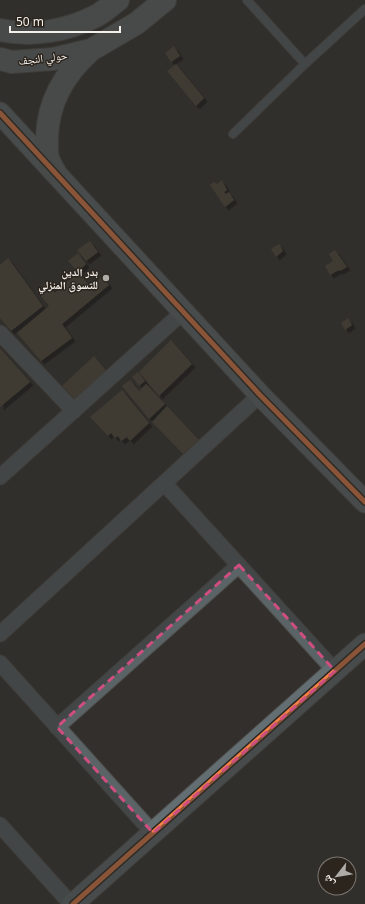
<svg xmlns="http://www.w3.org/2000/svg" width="365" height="904" font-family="'Noto Sans','Noto Naskh Arabic',sans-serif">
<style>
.building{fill:#51483b;filter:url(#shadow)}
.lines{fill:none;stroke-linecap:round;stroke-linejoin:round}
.lane-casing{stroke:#504e4b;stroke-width:10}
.street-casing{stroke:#504e4b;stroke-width:17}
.secondary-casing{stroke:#504e4b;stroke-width:23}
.primary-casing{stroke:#504e4b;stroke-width:24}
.lane{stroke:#5a6366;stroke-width:8}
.street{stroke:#5a6366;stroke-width:15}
.secondary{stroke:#636e72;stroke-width:21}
.primary{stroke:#626b6e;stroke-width:22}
.cycleway-casing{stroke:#2c251e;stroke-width:8}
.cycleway{stroke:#f48246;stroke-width:5}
.marked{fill:none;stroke:#ce4e7f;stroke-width:3;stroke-dasharray:8 5;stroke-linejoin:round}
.poi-dot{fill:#afaca8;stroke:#2c251e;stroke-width:1.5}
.labels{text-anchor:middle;stroke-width:3;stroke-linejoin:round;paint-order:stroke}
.street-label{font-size:11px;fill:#f3efea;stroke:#2c251e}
.poi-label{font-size:11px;font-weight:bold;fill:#f3efea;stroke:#2c251e;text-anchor:end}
</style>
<defs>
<filter id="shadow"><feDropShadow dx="3.5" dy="3.5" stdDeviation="0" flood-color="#0009"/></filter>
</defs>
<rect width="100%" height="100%" fill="#322f2c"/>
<!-- building -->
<path class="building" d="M 174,46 L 180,56 L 171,62 L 165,53 Z
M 176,64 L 204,98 L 196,106 L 167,71 Z
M 222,180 L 227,190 L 224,192 L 226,194 L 229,192 L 234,200 L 225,207 L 210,185 L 214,182 L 217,184 Z
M 90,241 L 98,252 L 86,261 L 77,250 Z
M 279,244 L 283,251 L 276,257 L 271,249 Z
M 335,250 L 347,267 L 340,271 L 339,270 L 330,275 L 325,266 L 333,261 L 329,254 Z
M 78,253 L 86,264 L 78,272 L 68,261 Z
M 8,258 L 43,306 L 11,331 L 0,318 L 0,265 Z
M 78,272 L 95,292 L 91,286 L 103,276 L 109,285 L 62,324 L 72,338 L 41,361 L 17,333 L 49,306 L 37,291 L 47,282 L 55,293 Z
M 348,318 L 352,325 L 345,330 L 341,323 Z
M 171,340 L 192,364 L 159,396 L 139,372 Z
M 0,348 L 30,382 L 0,407 Z
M 94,356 L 110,375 L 78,403 L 62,386 Z
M 138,372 L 145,381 L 139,386 L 132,377 Z
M 130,380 L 139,391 L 146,384 L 165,404 L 149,419 L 122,386 Z
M 122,390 L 149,423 L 130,441 L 127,437 L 121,441 L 118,436 L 115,438 L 111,433 L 108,436 L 90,417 Z
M 167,406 L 199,440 L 183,454 L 152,422 Z"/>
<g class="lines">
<defs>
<path id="lane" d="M 247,0 L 305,64
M 233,134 L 305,64 L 365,9"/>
<path id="street" d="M 0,333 L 74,411
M 0,477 L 183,312
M 164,483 L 335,671
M 0,634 L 260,395
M 0,663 L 153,833
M 57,727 L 239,565
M 0,825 L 71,904"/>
<path id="secondary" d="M 0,113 L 260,395 L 365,502
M 73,904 L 365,644"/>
<path id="primary" d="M 0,30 C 32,37 67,31 96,16 C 104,12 111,5 118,0
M 0,59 L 12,62 L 53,59 L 91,50 L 137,23 L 165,0
M 55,172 C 53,169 51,165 49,161 C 46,154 47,144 47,137 C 48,101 65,73 91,50"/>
</defs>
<!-- lane casing -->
<use href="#lane" class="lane-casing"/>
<!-- street casing -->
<use href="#street" class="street-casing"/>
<!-- secondary casing -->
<use href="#secondary" class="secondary-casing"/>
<!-- primary casing -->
<use href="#primary" class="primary-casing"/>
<!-- lane -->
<use href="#lane" class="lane"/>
<!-- street -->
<use href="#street" class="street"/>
<!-- secondary -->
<use href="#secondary" class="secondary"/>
<!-- primary -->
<use href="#primary" class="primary"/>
<defs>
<path id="cycleway" d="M 0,113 L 260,395 L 365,502
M 73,904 L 365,644"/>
</defs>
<!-- cycleway casing -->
<use href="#cycleway" class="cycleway-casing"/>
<!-- cycleway -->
<use href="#cycleway" class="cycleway"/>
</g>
<!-- marked area -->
<path d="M0 0H365V904H0ZM 239,565 L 335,671 L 153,833 L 57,727 Z" fill="#322f2c" fill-opacity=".55" fill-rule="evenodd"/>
<path class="marked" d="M 239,565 L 335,671 L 153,833 L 57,727 Z"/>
<!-- markers -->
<circle class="poi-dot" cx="106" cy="278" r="4"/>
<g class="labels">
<!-- street labels -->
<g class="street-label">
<text transform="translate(43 58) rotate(-7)" y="4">حولي النجف</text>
</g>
<!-- poi labels -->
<g class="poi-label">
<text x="98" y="276">بدر الدين<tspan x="98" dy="13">للتسوق المنزلي</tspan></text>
</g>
</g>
<!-- north arrow -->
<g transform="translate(337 876) rotate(239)"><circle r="19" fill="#2c251e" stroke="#7c7670"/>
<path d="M0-3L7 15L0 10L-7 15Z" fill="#afaca8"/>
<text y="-6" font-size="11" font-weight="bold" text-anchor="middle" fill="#f3efea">ش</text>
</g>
<!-- scale -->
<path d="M10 26v6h110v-6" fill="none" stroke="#f3efea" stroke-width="2"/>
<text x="16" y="26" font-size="12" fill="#f3efea" stroke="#2c251e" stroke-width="3" paint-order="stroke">50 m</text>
</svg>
